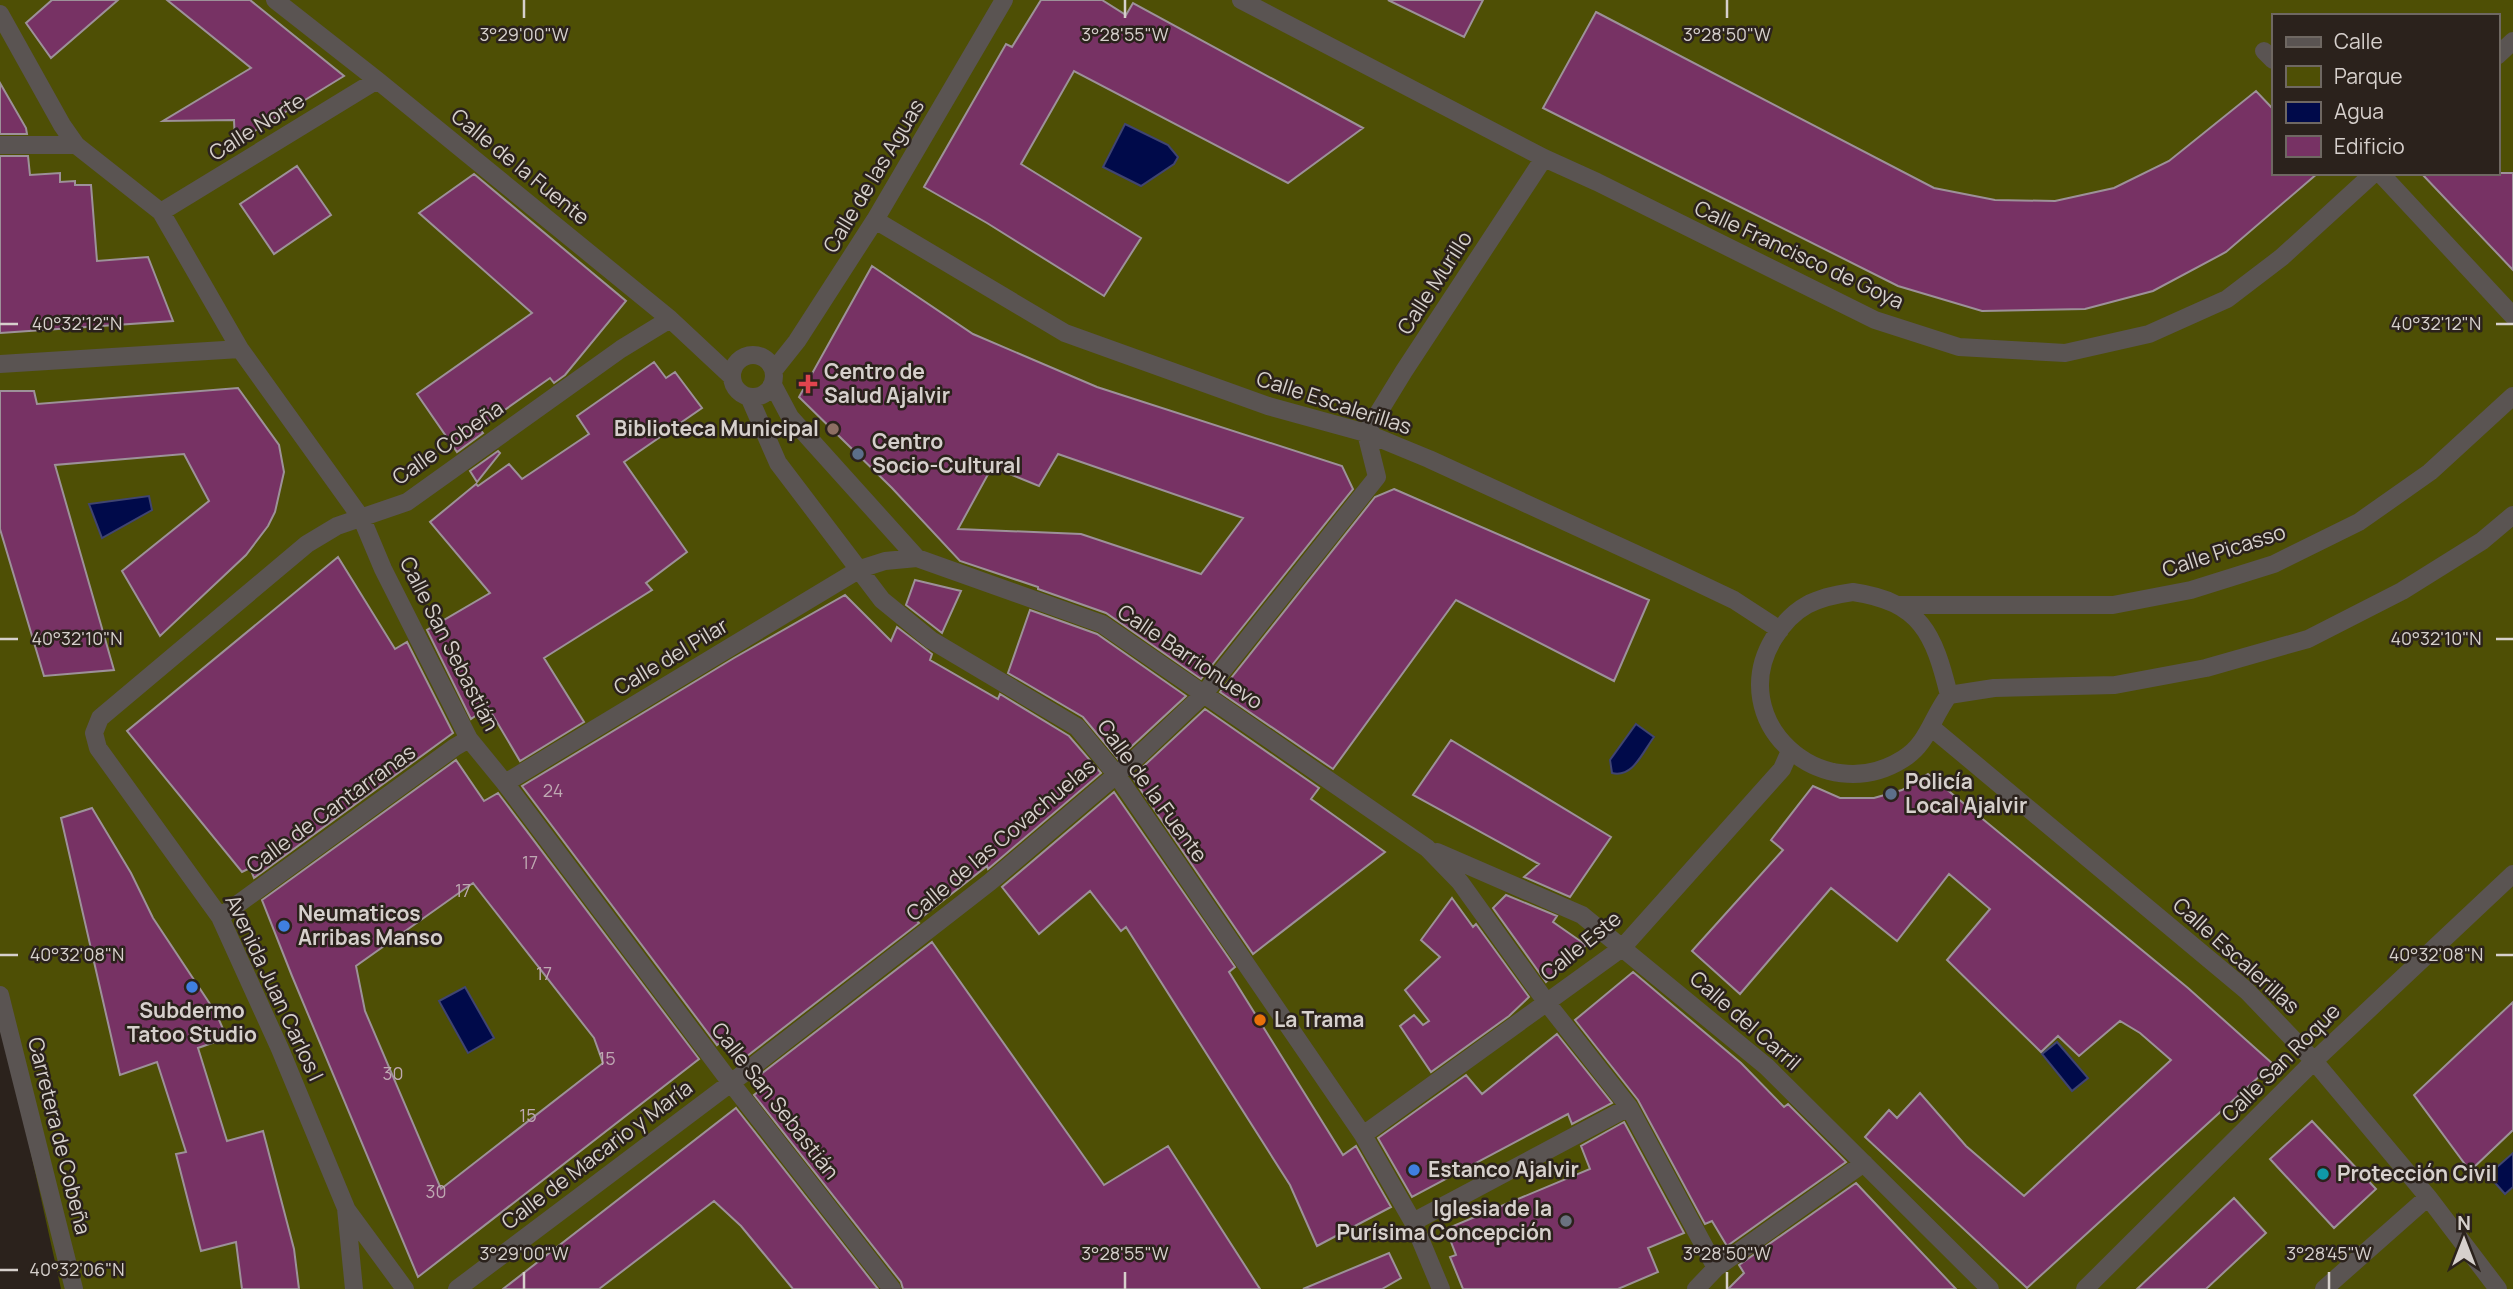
<svg xmlns="http://www.w3.org/2000/svg" width="2513" height="1289" font-family="Manrope,sans-serif">
<style>
.green{fill:#4e4f05;fill-rule:evenodd}
.water{fill:#000a4a;stroke:#404571;stroke-width:2}
.building{fill:#773264;stroke:#9d9199;stroke-width:2;fill-rule:evenodd}
.lines{fill:none;stroke-linecap:round;stroke-linejoin:round}
.minor{stroke:#5a5452;stroke-width:18}
.ticks{fill:none;stroke:#d6d0cc;stroke-width:2.5}
.health-dot{fill:#e0444e;stroke:#2b221c;stroke-width:2.5}
.education-dot{fill:#8d6e63;stroke:#2b221c;stroke-width:2.5}
.service-dot{fill:#5c6f8a;stroke:#2b221c;stroke-width:2.5}
.shop-dot{fill:#3f7fe0;stroke:#2b221c;stroke-width:2.5}
.food-dot{fill:#e8710a;stroke:#2b221c;stroke-width:2.5}
.culture-dot{fill:#0f9aa8;stroke:#2b221c;stroke-width:2.5}
.worship-dot{fill:#6b7280;stroke:#2b221c;stroke-width:2.5}
.labels{text-anchor:middle;stroke-width:5;stroke-linejoin:round;paint-order:stroke}
.number-label{font-size:18px;fill:#bea8b2}
.street-label{font-size:21px;fill:#d6d0cc;stroke:#2b221c}
.poi-label{font-size:21px;font-weight:bold;fill:#d6d0cc;stroke:#2b221c;text-anchor:start}
.ticks-label{font-size:18px;text-anchor:middle;fill:#d6d0cc;stroke:#2b221c;stroke-width:5;stroke-linejoin:round;paint-order:stroke}
</style>
<rect width="100%" height="100%" fill="#2b221c"/>
<!-- green -->
<path class="green" d="M 0,0 L 2513,0 L 2513,1289 L 61,1289 L 0,1013 ZM 2273,16 L 2497,16 L 2497,173 L 2273,173 Z"/>
<!-- water -->
<path class="water" d="M 1125,124 L 1168,145 L 1178,157 L 1174,164 L 1141,186 L 1103,167 Z
M 149,496 L 152,510 L 102,538 L 89,504 Z
M 1636,724 L 1654,737 C 1642,753 1633,778 1612,773 L 1610,760 Z
M 465,987 L 494,1038 L 468,1053 L 439,1001 Z
M 2057,1042 L 2088,1078 L 2072,1091 L 2042,1054 Z
M 2513,1153 L 2513,1187 L 2505,1194 L 2488,1175 Z"/>
<!-- building -->
<path class="building" d="M 52,0 L 118,0 L 51,58 L 26,23 Z
M 167,0 L 250,0 L 344,76 L 235,143 L 234,120 L 163,121 L 251,68 Z
M 1041,0 L 1102,0 L 1126,15 L 1133,3 L 1363,128 L 1288,183 L 1074,71 L 1021,164 L 1141,238 L 1104,296 L 987,223 L 924,187 L 1006,44 L 1012,47 Z
M 1388,0 L 1483,0 L 1464,37 Z
M 1596,12 L 1934,188 L 1995,200 L 2055,201 L 2114,188 L 2169,161 L 2256,91 L 2273,109 L 2273,173 L 2318,173 L 2226,252 L 2153,291 L 2085,309 L 1982,311 L 1898,286 L 1543,108 Z
M 0,83 L 26,128 L 27,134 L 0,134 Z
M 0,156 L 28,156 L 30,175 L 60,173 L 60,182 L 75,181 L 75,185 L 91,185 L 97,261 L 148,257 L 173,321 L 0,333 Z
M 297,166 L 331,215 L 274,254 L 240,204 Z
M 2421,173 L 2513,173 L 2513,270 Z
M 474,174 L 626,301 L 565,375 L 554,383 L 550,378 L 479,428 L 483,433 L 457,452 L 417,394 L 532,313 L 419,213 Z
M 872,266 L 973,334 L 1097,387 L 1342,466 L 1353,489 L 1201,679 L 1106,613 L 1038,589 L 1038,587 L 960,561 L 892,488 L 799,397 ZM 1058,454 L 1243,518 L 1201,574 L 1081,534 L 958,529 L 992,467 L 1039,486 Z
M 654,362 L 666,378 L 675,372 L 702,408 L 624,462 L 687,552 L 646,583 L 652,590 L 544,658 L 584,722 L 520,761 L 488,707 L 471,719 L 427,630 L 490,593 L 430,522 L 476,484 L 478,486 L 509,464 L 522,479 L 589,434 L 577,416 Z
M 238,388 L 279,445 L 284,472 L 275,512 L 268,526 L 246,555 L 160,636 L 122,571 L 209,501 L 184,454 L 55,465 L 114,670 L 44,676 L 0,529 L 0,391 L 34,391 L 37,404 Z
M 498,451 L 500,453 L 477,482 L 470,471 Z
M 1394,489 L 1649,600 L 1614,681 L 1456,600 L 1333,769 L 1220,692 L 1375,497 Z
M 338,557 L 395,649 L 407,642 L 453,733 L 254,878 L 250,868 L 242,872 L 127,731 Z
M 915,580 L 961,591 L 942,633 L 906,605 Z
M 845,595 L 891,641 L 897,627 L 932,654 L 930,660 L 998,699 L 1000,694 L 1069,736 L 1101,773 L 988,869 L 987,866 L 917,921 L 919,923 L 738,1063 L 721,1042 L 717,1045 L 522,786 L 734,658 Z
M 1030,610 L 1097,634 L 1186,696 L 1118,759 L 1083,717 L 1008,673 Z
M 1205,709 L 1319,788 L 1311,799 L 1385,852 L 1253,954 L 1132,777 Z
M 1451,740 L 1611,837 L 1570,897 L 1524,877 L 1539,864 L 1413,795 Z
M 456,760 L 484,801 L 498,793 L 699,1059 L 418,1277 L 292,976 L 262,900 ZM 473,883 L 594,1038 L 603,1063 L 441,1189 L 365,1011 L 356,966 Z
M 1928,774 L 2188,988 L 2273,1064 L 2027,1288 L 1865,1137 L 1889,1110 L 1897,1118 L 1920,1093 L 1966,1146 L 2024,1196 L 2171,1060 L 2140,1033 L 2120,1021 L 2079,1056 L 2058,1036 L 2041,1052 L 1947,960 L 1990,909 L 1949,874 L 1897,941 L 1831,888 L 1740,994 L 1692,951 L 1783,850 L 1771,840 L 1813,786 L 1840,798 L 1874,798 L 1902,790 Z
M 1114,792 L 1235,967 L 1229,972 L 1343,1155 L 1356,1146 L 1391,1207 L 1317,1246 L 1290,1185 L 1126,927 L 1121,931 L 1090,891 L 1039,934 L 1002,887 Z
M 92,808 L 131,873 L 153,918 L 216,1013 L 227,1038 L 198,1048 L 227,1141 L 263,1131 L 294,1249 L 299,1289 L 242,1289 L 236,1242 L 201,1251 L 176,1154 L 186,1152 L 157,1062 L 120,1075 L 61,818 Z
M 1506,895 L 1557,916 L 1553,922 L 1586,945 L 1546,982 L 1493,908 Z
M 1452,898 L 1473,927 L 1476,924 L 1529,997 L 1509,1016 L 1431,1072 L 1400,1026 L 1414,1015 L 1423,1025 L 1429,1021 L 1405,990 L 1440,957 L 1421,940 Z
M 932,942 L 1104,1185 L 1168,1146 L 1260,1289 L 903,1289 L 901,1282 L 754,1095 L 759,1091 L 752,1081 Z
M 1633,972 L 1741,1063 L 1784,1107 L 1788,1104 L 1846,1162 L 1727,1246 L 1712,1221 L 1705,1224 L 1638,1100 L 1575,1020 Z
M 2513,1002 L 2513,1130 L 2470,1171 L 2414,1095 Z
M 1557,1034 L 1612,1103 L 1572,1124 L 1568,1114 L 1412,1197 L 1378,1138 L 1466,1075 L 1482,1094 Z
M 736,1108 L 878,1289 L 793,1289 L 741,1226 L 714,1201 L 599,1289 L 503,1289 Z
M 2312,1121 L 2376,1189 L 2334,1228 L 2270,1159 Z
M 1624,1122 L 1684,1233 L 1648,1248 L 1658,1272 L 1618,1289 L 1463,1289 L 1450,1257 L 1456,1255 L 1446,1229 L 1590,1169 L 1581,1146 Z
M 1856,1183 L 1956,1289 L 1728,1289 L 1744,1273 L 1739,1265 Z
M 2234,1198 L 2266,1233 L 2206,1289 L 2137,1289 Z
M 1389,1253 L 1401,1278 L 1382,1289 L 1303,1289 Z"/>
<g class="lines">
<!-- minor -->
<path class="minor" d="M 275,0 L 377,80 L 670,319 L 731,376
M 1241,0 L 1544,158 L 1597,182 L 1875,320 L 1959,347 L 2065,353 L 2149,334 L 2227,299 L 2282,257 L 2374,173
M 0,14 L 62,125 L 76,145
M 2264,51 L 2273,60
M 2497,56 L 2513,41
M 0,145 L 76,145 L 161,212 L 240,349 L 362,519 L 383,569 L 469,739 L 505,783 L 731,1083 L 892,1289
M 2380,173 L 2513,316
M 161,212 L 377,80
M 875,220 L 1065,333 L 1268,406 L 1366,433 L 1429,459 L 1673,571 L 1734,600 L 1780,630
M732 376a21 21 0 1 1 42 0a21 21 0 1 1-42 0Z
M 0,364 L 240,349
M 774,370 L 797,341 L 875,220 L 1004,0
M 773,385 L 790,417 L 917,558
M 750,399 L 778,463 L 882,600 L 931,640 L 1077,727 L 1116,774 L 1363,1135 L 1413,1222 L 1441,1289
M 1853,592 C 1921,602 1934,634 1949,695 C 1932,717 1928,744 1903,759 C 1822,810 1723,721 1774,638 C 1794,606 1816,597 1853,592 Z
M 1898,605 L 2113,605 L 2191,590 L 2274,564 L 2359,522 L 2430,472 L 2513,396
M 1949,695 L 1994,688 L 2115,685 L 2206,668 L 2308,639 L 2402,591 L 2482,541 L 2513,515
M 1932,728 L 2247,991 L 2314,1061 L 2428,1197 L 2498,1289
M 505,783 L 860,569 L 885,561 L 917,558 L 1102,624 L 1427,848 L 1460,882 L 1547,1003 L 1629,1107 L 1716,1268 L 1864,1163
M 1437,852 L 1582,915 L 1767,1067 L 1990,1289
M 220,917 L 455,747 L 469,739
M 0,995 L 74,1289
M 1363,1135 L 1622,948 L 1782,769 L 1790,751
M 347,1210 L 405,1289
M 1413,1222 L 1629,1107
M 354,1289 L 346,1208 L 280,1049 L 220,917 L 98,748 L 94,733 L 100,718 L 307,544 L 337,526 L 407,502 L 621,349 L 670,319
M 457,1289 L 752,1067 L 990,882 L 1135,759 L 1203,695 L 1377,477 L 1366,433 L 1404,371 L 1544,158
M 1696,1289 L 1716,1268
M 2085,1289 L 2314,1061 L 2513,874
M 2324,1289 L 2428,1197"/>
</g>
<!-- ticks -->
<path class="ticks" d="M 524,0 L 524,18M 1125,0 L 1125,18M 1727,0 L 1727,18M 0,324 L 18,324M 2496,324 L 2513,324M 0,639 L 18,639M 2496,639 L 2513,639M 0,955 L 18,955M 2496,955 L 2513,955M 0,1270 L 18,1270M 524,1272 L 524,1289M 1125,1272 L 1125,1289M 1727,1272 L 1727,1289M 2329,1272 L 2329,1289"/>
<!-- markers -->
<path class="health-dot" d="M804.5 373.5h7v7h7v7h-7v7h-7v-7h-7v-7h7z"/>
<circle class="education-dot" cx="833" cy="429" r="7"/>
<g class="service-dot">
<circle cx="858" cy="454" r="7"/>
<circle cx="1891" cy="794" r="7"/>
</g>
<g class="shop-dot">
<circle cx="284" cy="926" r="7"/>
<circle cx="192" cy="987" r="7"/>
<circle cx="1414" cy="1170" r="7"/>
</g>
<circle class="food-dot" cx="1260" cy="1020" r="7"/>
<circle class="culture-dot" cx="2323" cy="1174" r="7"/>
<circle class="worship-dot" cx="1566" cy="1221" r="7"/>
<g class="labels">
<!-- number labels -->
<g class="number-label">
<text x="553" y="797">24</text>
<text x="530" y="869">17</text>
<text x="463" y="897">17</text>
<text x="544" y="980">17</text>
<text x="607" y="1065">15</text>
<text x="393" y="1080">30</text>
<text x="528" y="1122">15</text>
<text x="436" y="1198">30</text>
</g>
<!-- street labels -->
<g class="street-label">
<text transform="translate(257 127) rotate(-32)" y="7">Calle Norte</text>
<text transform="translate(520 167) rotate(39)" y="7">Calle de la Fuente</text>
<text transform="translate(874 176) rotate(-59)" y="7">Calle de las Aguas</text>
<text transform="translate(1799 255) rotate(25)" y="7">Calle Francisco de Goya</text>
<text transform="translate(1435 283) rotate(-57)" y="7">Calle Murillo</text>
<text transform="translate(1334 403) rotate(18)" y="7">Calle Escalerillas</text>
<text transform="translate(448 443) rotate(-35)" y="7">Calle Cobeña</text>
<text transform="translate(2224 551) rotate(-18)" y="7">Calle Picasso</text>
<text transform="translate(449 644) rotate(63)" y="7">Calle San Sebastián</text>
<text transform="translate(671 657) rotate(-31)" y="7">Calle del Pilar</text>
<text transform="translate(1190 657) rotate(34)" y="7">Calle Barrionuevo</text>
<text transform="translate(1152 791) rotate(54)" y="7">Calle de la Fuente</text>
<text transform="translate(331 809) rotate(-36)" y="7">Calle de Cantarranas</text>
<text transform="translate(1001 840) rotate(-40)" y="7">Calle de las Covachuelas</text>
<text transform="translate(1581 946) rotate(-39)" y="7">Calle Este</text>
<text transform="translate(2236 956) rotate(42)" y="7">Calle Escalerillas</text>
<text transform="translate(274 988) rotate(65)" y="7">Avenida Juan Carlos I</text>
<text transform="translate(1745 1021) rotate(41)" y="7">Calle del Carril</text>
<text transform="translate(2281 1063) rotate(-45)" y="7">Calle San Roque</text>
<text transform="translate(775 1101) rotate(52)" y="7">Calle San Sebastián</text>
<text transform="translate(59 1136) rotate(76)" y="7">Carretera de Cobeña</text>
<text transform="translate(597 1155) rotate(-37)" y="7">Calle de Macario y María</text>
</g>
<!-- poi labels -->
<g class="poi-label">
<text x="824" y="379">Centro de<tspan x="824" dy="24">Salud Ajalvir</tspan></text>
<text x="819" y="436" text-anchor="end">Biblioteca Municipal</text>
<text x="872" y="449">Centro<tspan x="872" dy="24">Socio-Cultural</tspan></text>
<text x="1905" y="789">Policía<tspan x="1905" dy="24">Local Ajalvir</tspan></text>
<text x="298" y="921">Neumaticos<tspan x="298" dy="24">Arribas Manso</tspan></text>
<text x="192" y="1018" text-anchor="middle">Subdermo<tspan x="192" dy="24">Tatoo Studio</tspan></text>
<text x="1274" y="1027">La Trama</text>
<text x="1428" y="1177">Estanco Ajalvir</text>
<text x="2337" y="1181">Protección Civil</text>
<text x="1552" y="1216" text-anchor="end">Iglesia de la<tspan x="1552" dy="24">Purísima Concepción</tspan></text>
</g>
</g>
<g class="ticks-label">
<text x="524" y="41">3°29'00"W</text>
<text x="1125" y="41">3°28'55"W</text>
<text x="1727" y="41">3°28'50"W</text>
<text x="77" y="330">40°32'12"N</text>
<text x="2436" y="330">40°32'12"N</text>
<text x="77" y="645">40°32'10"N</text>
<text x="2436" y="645">40°32'10"N</text>
<text x="77" y="961">40°32'08"N</text>
<text x="2436" y="961">40°32'08"N</text>
<text x="524" y="1260">3°29'00"W</text>
<text x="1125" y="1260">3°28'55"W</text>
<text x="1727" y="1260">3°28'50"W</text>
<text x="2329" y="1260">3°28'45"W</text>
<text x="77" y="1276">40°32'06"N</text>
</g>
<!-- legend -->
<rect x="2272" y="14" width="228" height="161" fill="#2b221c" stroke="#6f6862" stroke-width="2"/>
<rect x="2286" y="37" width="35" height="10" fill="#5a5452" stroke="#6f6862" stroke-width="2"/>
<text x="2334" y="49" font-size="21" fill="#d6d0cc">Calle</text>
<rect x="2286" y="66" width="35" height="21" fill="#4e4f05" stroke="#6f6862" stroke-width="2"/>
<text x="2334" y="84" font-size="21" fill="#d6d0cc">Parque</text>
<rect x="2286" y="102" width="35" height="21" fill="#000a4a" stroke="#6f6862" stroke-width="2"/>
<text x="2334" y="119" font-size="21" fill="#d6d0cc">Agua</text>
<rect x="2286" y="136" width="35" height="21" fill="#773264" stroke="#6f6862" stroke-width="2"/>
<text x="2334" y="154" font-size="21" fill="#d6d0cc">Edificio</text>
<!-- north arrow -->
<g transform="translate(2464 1240)" stroke="#2b221c" stroke-width="5" paint-order="stroke">
<path d="M0-5L12 26L0 18L-12 26Z" fill="#d6d0cc"/>
<text y="-10" font-size="19" font-weight="bold" text-anchor="middle" fill="#d6d0cc">N</text>
</g>
</svg>
